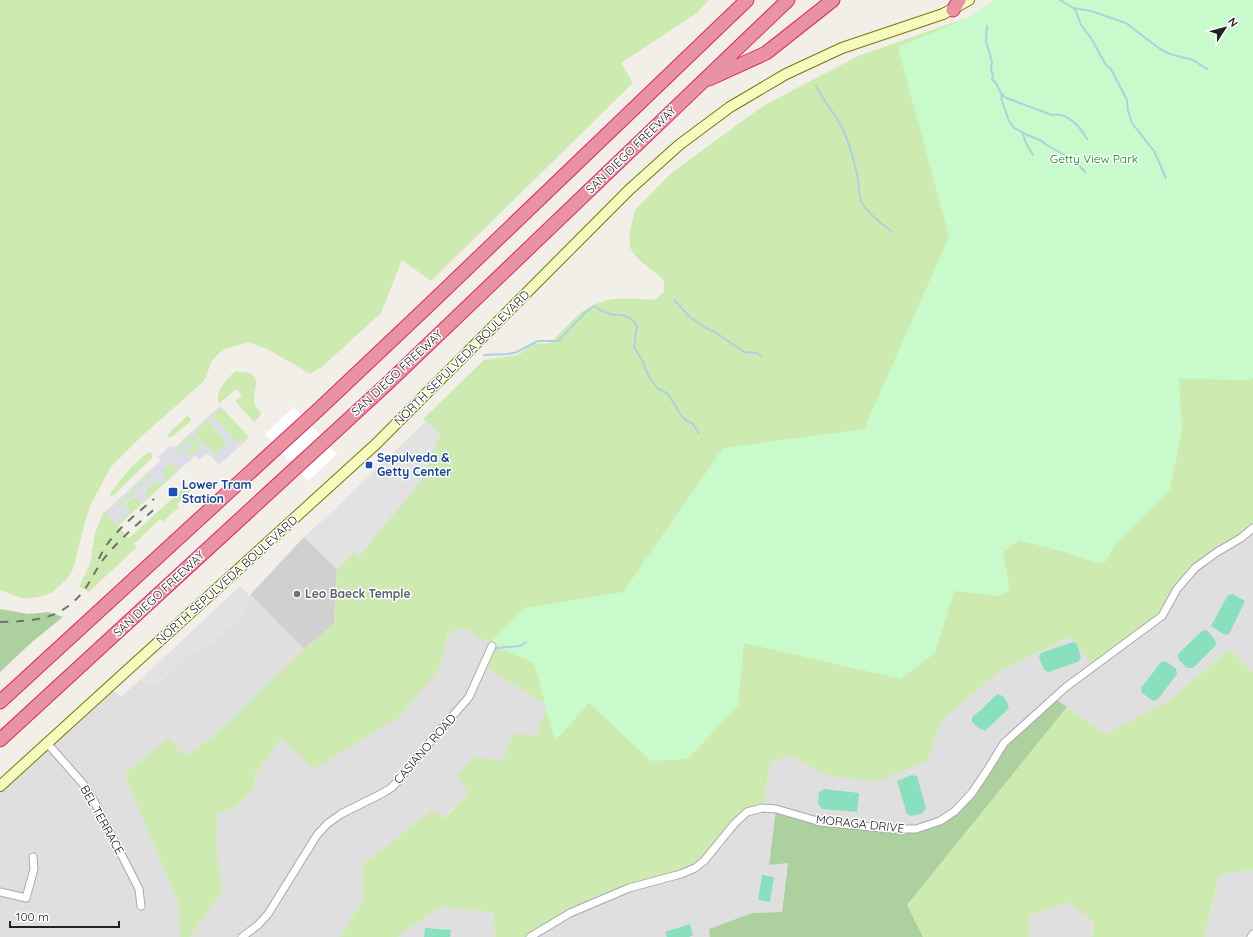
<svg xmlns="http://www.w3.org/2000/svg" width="1253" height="937" font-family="Quicksand,sans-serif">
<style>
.residential{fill:#e0dfdf}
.religious{fill:#d0d0d0}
.grass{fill:#cdebb0}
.forest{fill:#add19e}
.park{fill:#c8facc}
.pitch{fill:#88e0be}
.parking{fill:#e2e2e2}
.plaza{fill:#dddde8;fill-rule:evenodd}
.pier{fill:#fff}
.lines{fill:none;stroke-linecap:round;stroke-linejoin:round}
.stream{stroke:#aad3df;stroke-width:2}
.street-casing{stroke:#a9a9a9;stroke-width:9}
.secondary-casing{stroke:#707d05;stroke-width:12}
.highway-casing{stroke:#dc2a67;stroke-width:15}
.street{stroke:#fff;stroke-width:7}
.secondary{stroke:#f7fabf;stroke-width:10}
.highway{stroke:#e892a2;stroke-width:13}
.rail{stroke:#707070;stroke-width:2;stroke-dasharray:8 8;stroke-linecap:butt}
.transit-dot{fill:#1a4fb4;stroke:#fff;stroke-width:1.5}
.worship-dot{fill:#6b7280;stroke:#fff;stroke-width:1.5}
.labels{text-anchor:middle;stroke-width:3;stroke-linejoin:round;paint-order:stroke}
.street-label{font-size:12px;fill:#222;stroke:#fff}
.park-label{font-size:12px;fill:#0c8416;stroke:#fff}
.transit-label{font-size:12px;font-weight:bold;fill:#164399;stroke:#fff;text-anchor:start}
.worship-label{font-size:12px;font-weight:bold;fill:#5b616d;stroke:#fff;text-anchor:start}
</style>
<rect width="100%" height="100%" fill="#f2efe9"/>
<!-- residential -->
<path class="residential" d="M 1253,528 L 1253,672 L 1230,649 L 1167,702 L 1105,734 L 1053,697 L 972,793 L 940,821 L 769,865 L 788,862 L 782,912 L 752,913 L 709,929 L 710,937 L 530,937 L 629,888 L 735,823 L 762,808 L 771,762 L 791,756 L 825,775 L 928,760 L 942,720 L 1002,670 L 1071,637 L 1094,667 L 1195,568 Z
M 253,599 L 304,649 L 213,737 L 185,756 L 124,775 L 179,905 L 180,937 L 0,937 L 0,786 L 110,687 L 121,697 L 141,679 L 147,685 L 157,683 L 194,650 L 198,655 L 244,614 L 241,609 Z
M 459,628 L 472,632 L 478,638 L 489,641 L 492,646 L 484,666 L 547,705 L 536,735 L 503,761 L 468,793 L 444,818 L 385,848 L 362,864 L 364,899 L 339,937 L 190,937 L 223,890 L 216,848 L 218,813 L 236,807 L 254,788 L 255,776 L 281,738 L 445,648 L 446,637 Z
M 1253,870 L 1253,937 L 1205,937 L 1219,875 Z
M 1070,903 L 1094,923 L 1092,937 L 1030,937 L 1029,915 Z
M 441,907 L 494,912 L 495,937 L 398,937 L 406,930 Z"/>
<!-- religious -->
<path class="religious" d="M 304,537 L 337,569 L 334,624 L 304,649 L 250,595 Z"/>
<!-- grass -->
<path class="grass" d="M 0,0 L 709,0 L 697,13 L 621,63 L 633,83 L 431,281 L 402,260 L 381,313 L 323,366 L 310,374 L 292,363 L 267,349 L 248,342 L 226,349 L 219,353 L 212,361 L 204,381 L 143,435 L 111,467 L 92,502 L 85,522 L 74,567 L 68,578 L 53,592 L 43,596 L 32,598 L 21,598 L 0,590 Z
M 995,0 L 1253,0 L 1253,528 L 1195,568 L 1162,616 L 1094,667 L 1070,637 L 1002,670 L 942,720 L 928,760 L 877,782 L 825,775 L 791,756 L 771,762 L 762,808 L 747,812 L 695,868 L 629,888 L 530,937 L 495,937 L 493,912 L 441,907 L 406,930 L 398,937 L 339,937 L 364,899 L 362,864 L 385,848 L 432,810 L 445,818 L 468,793 L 458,775 L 473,757 L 503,761 L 513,734 L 536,735 L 547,705 L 484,666 L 492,646 L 489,641 L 478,638 L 472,632 L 459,628 L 446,636 L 445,648 L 438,671 L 399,717 L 314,769 L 281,738 L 255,776 L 254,788 L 236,807 L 218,813 L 216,848 L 223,890 L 190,937 L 180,937 L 179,905 L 124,775 L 168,738 L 185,756 L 213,737 L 304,649 L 334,624 L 337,569 L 354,552 L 359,556 L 371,542 L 441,434 L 423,419 L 484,360 L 518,355 L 534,344 L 550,343 C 561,333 571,320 583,311 C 604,295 630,298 654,300 L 664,292 L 664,280 C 656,273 635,259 631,249 C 627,239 632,219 636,209 L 670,174 L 763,106 L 858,56 L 969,17 Z
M 236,371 C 240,373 244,371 248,373 C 263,378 252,393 254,402 C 255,406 258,409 261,413 L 260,416 L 254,422 L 235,401 L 242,395 L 236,389 L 219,404 L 218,402 C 216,390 227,378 236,371 Z
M 222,408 L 249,437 L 243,443 L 240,440 L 237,443 L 213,416 Z
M 187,416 L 191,418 L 190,422 L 172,437 L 168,437 L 167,435 Z
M 211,417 L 213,420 L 210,423 L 228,443 L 215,455 L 194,433 Z
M 192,435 L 202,446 L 190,457 L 184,450 L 189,442 L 175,455 L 173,453 Z
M 148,452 L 150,452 L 152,454 L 152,458 L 113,496 L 110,495 L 110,493 L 132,466 Z
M 172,462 L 179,470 L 118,526 L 129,538 L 187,485 L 192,490 L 177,504 L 179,507 L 163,522 L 160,519 L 134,544 L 137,547 L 89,592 L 79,587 L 90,564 L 95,533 L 104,511 L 116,524 L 130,512 L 124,505 L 135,496 L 141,502 L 148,496 L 144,492 L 156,480 L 167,478 L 161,471 Z
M 151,473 L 153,475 L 117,509 L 115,506 Z
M 1230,649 L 1253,672 L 1253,870 L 1219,875 L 1205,937 L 1092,937 L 1094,923 L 1070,903 L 1029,915 L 1030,937 L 923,937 L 907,905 L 1067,707 L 1105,734 L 1167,702 Z"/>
<!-- forest -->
<path class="forest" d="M 0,609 L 28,614 L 48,612 L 63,617 L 32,642 L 0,672 Z
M 1053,697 L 1067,707 L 907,905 L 923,937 L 710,937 L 709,929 L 752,913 L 782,912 L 788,863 L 769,865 L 776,809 L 821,822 L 916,829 L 955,811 L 1004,743 Z"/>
<!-- park -->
<path class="park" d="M 995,0 L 1253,0 L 1253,378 L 1250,380 L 1179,379 L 1182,430 L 1170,489 L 1117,542 L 1106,561 L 1101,564 L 1064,552 L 1019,540 L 1003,553 L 1010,590 L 1000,596 L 954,591 L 935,653 L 901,679 L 744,643 L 738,705 L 688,759 L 651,761 L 589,703 L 555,741 L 534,663 L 489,644 L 525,608 L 623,592 L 723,448 L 864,429 L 949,237 L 898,47 L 969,17 Z"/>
<!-- pitch -->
<path class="pitch" d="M 1232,594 L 1245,601 L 1229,634 L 1225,635 L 1211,626 L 1228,595 Z
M 1207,630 L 1215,640 L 1216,645 L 1193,668 L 1187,668 L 1178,659 L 1178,654 L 1202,631 Z
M 1073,642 L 1077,644 L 1081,657 L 1078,662 L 1048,672 L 1044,670 L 1039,657 L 1041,653 Z
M 1166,661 L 1176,669 L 1177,674 L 1158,699 L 1153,701 L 1142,693 L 1141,688 L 1161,662 Z
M 997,694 C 1004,695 1008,702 1009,708 L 985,731 L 982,729 L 981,730 L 972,722 L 972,717 L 982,709 Z
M 911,775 L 917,776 L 926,808 L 923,813 L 911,816 L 907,814 L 897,781 Z
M 824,789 L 859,793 L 857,812 L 822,809 L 818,804 L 819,792 Z
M 762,875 L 774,877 L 770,902 L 758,900 Z
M 690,924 L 693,935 L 689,937 L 667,937 L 665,932 Z
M 425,928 L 451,930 L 450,937 L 424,937 Z"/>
<!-- parking -->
<path class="parking" d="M 426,421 L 441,434 L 421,481 L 359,556 L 354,552 L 337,569 L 304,537 L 335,509 Z
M 240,586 L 253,599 L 241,609 L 244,614 L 198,655 L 194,651 L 156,683 L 147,685 L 141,679 Z"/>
<!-- plaza -->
<path class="plaza" d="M 220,406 L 222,408 L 213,416 L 237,443 L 240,440 L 243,443 L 219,465 L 210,455 L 205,455 L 200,460 L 195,456 L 179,470 L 171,462 L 162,471 L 167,478 L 160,485 L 156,480 L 144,491 L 148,496 L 141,503 L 134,496 L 124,505 L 130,512 L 116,524 L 105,512 L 161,460 L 158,457 L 171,445 L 174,448 ZM 211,417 L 213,420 L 210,423 L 228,443 L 215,455 L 194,433 ZM 192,435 L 202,446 L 190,457 L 184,450 L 187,448 L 189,451 L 194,446 L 189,442 L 174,455 L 173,453 ZM 151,473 L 153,475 L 117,508 L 115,506 Z"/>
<!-- pier -->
<path class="pier" d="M 294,407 L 337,454 L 308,481 L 265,434 Z"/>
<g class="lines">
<!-- stream -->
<path class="stream" d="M 1060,0 L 1073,8 L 1076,11 L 1081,25 L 1091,38 L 1106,65 L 1111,69 L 1127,100 L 1128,111 L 1132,123 L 1154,151 L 1166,178
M 1073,8 L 1091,11 L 1126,23 L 1160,49 L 1170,54 L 1193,60 L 1207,69
M 987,26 L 986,41 L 992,62 L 991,69 L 993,76 L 992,79 L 996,83 L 1001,93 L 1002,101 L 1009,121 L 1014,128 L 1022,132 L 1026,143 L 1033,155
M 816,85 C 823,102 837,115 844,132 C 850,146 855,164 858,179 C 859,187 858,196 862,203 C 868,214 881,223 891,231
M 1002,94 L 1006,98 L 1052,115 C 1067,111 1081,128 1087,139
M 1023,133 L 1042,141 L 1045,144 L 1075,161 L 1085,172
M 674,300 L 690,317 L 707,329 L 715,332 L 744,352 L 757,353 L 762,357
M 484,355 L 508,354 L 517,352 L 538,341 L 558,341 L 585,313 L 594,306 L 600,310 L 613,315 C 621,313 634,318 637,327 L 634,347 L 642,360 L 649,377 L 657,388 L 668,394 L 681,415 L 687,421 L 692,423 L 699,433
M 497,648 L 520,646 L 526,642"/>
<defs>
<path id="street" d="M 47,743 L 84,785 L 94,801 L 139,889 L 141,906
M 0,892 L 26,898 L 34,869 L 33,857
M 242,937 L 258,925 L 268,914 L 317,835 L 327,824 L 341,814 L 383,793 L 391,788 L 399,780 L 431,741 L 469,697 L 492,646
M 530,937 L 570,913 L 629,888 L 681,874 L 695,868 L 704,861 L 735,823 L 747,812 L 762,808 L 776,809 L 821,822 L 892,829 L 916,829 L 940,821 L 955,811 L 972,793 L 988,769 L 1004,743 L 1066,687 L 1162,616 L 1177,589 L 1195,568 L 1217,552 L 1241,538 L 1253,528
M 1251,937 L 1253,934"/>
<path id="secondary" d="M 0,786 L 376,444 L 629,190 L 679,145 L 730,107 L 786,74 L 842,48 L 943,14 L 969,0"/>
<path id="highway" d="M 953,10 L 959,0
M 709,79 L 766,53 L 833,0
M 0,702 L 318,410 L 428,306 L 747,0
M 0,740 L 388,383 L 788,0"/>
</defs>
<!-- street casing -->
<use href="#street" class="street-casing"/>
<!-- secondary casing -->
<use href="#secondary" class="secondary-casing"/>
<!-- highway casing -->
<use href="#highway" class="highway-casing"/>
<!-- street -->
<use href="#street" class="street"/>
<!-- secondary -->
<use href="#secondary" class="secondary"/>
<!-- highway -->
<use href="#highway" class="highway"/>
<!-- rail -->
<path class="rail" d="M 99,559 C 108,536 135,515 154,499
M 0,622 C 35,621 62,620 85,589 C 91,580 96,570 102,561 C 118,540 140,522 159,505"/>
</g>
<!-- markers -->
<g class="transit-dot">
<rect x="365" y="461" width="8" height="8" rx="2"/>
<rect x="168" y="487" width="10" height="10" rx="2"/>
</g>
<circle class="worship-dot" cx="297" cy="594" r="4"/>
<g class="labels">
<!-- street labels -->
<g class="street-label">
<text transform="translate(631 150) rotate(-44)" y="4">SAN DIEGO FREEWAY</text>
<text transform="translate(462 358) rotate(-45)" y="4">NORTH SEPULVEDA BOULEVARD</text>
<text transform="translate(397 373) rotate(-43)" y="4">SAN DIEGO FREEWAY</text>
<text transform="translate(227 580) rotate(-42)" y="4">NORTH SEPULVEDA BOULEVARD</text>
<text transform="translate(159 594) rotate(-43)" y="4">SAN DIEGO FREEWAY</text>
<text transform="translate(425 749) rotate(-49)" y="4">CASIANO ROAD</text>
<text transform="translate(102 820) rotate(61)" y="4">BEL TERRACE</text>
<text transform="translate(860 824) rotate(6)" y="4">MORAGA DRIVE</text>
</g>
<!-- park labels -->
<g class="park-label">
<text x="1094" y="163">Getty View Park</text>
</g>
<!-- transit labels -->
<g class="transit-label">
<text x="377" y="462">Sepulveda &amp;<tspan x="377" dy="14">Getty Center</tspan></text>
<text x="182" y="489">Lower Tram<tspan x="182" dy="14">Station</tspan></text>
</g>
<!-- worship labels -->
<g class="worship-label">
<text x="305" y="598">Leo Baeck Temple</text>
</g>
</g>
<!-- north arrow -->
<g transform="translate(1225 28) rotate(54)" stroke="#ffffff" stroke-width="3" paint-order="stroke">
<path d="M0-3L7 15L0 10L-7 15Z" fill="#222222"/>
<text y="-6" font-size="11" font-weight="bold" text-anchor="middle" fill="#222222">N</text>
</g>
<!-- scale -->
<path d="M10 921v6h109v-6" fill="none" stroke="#222222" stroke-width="2"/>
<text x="16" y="921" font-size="12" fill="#222222" stroke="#ffffff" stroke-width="3" paint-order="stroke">100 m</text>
</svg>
